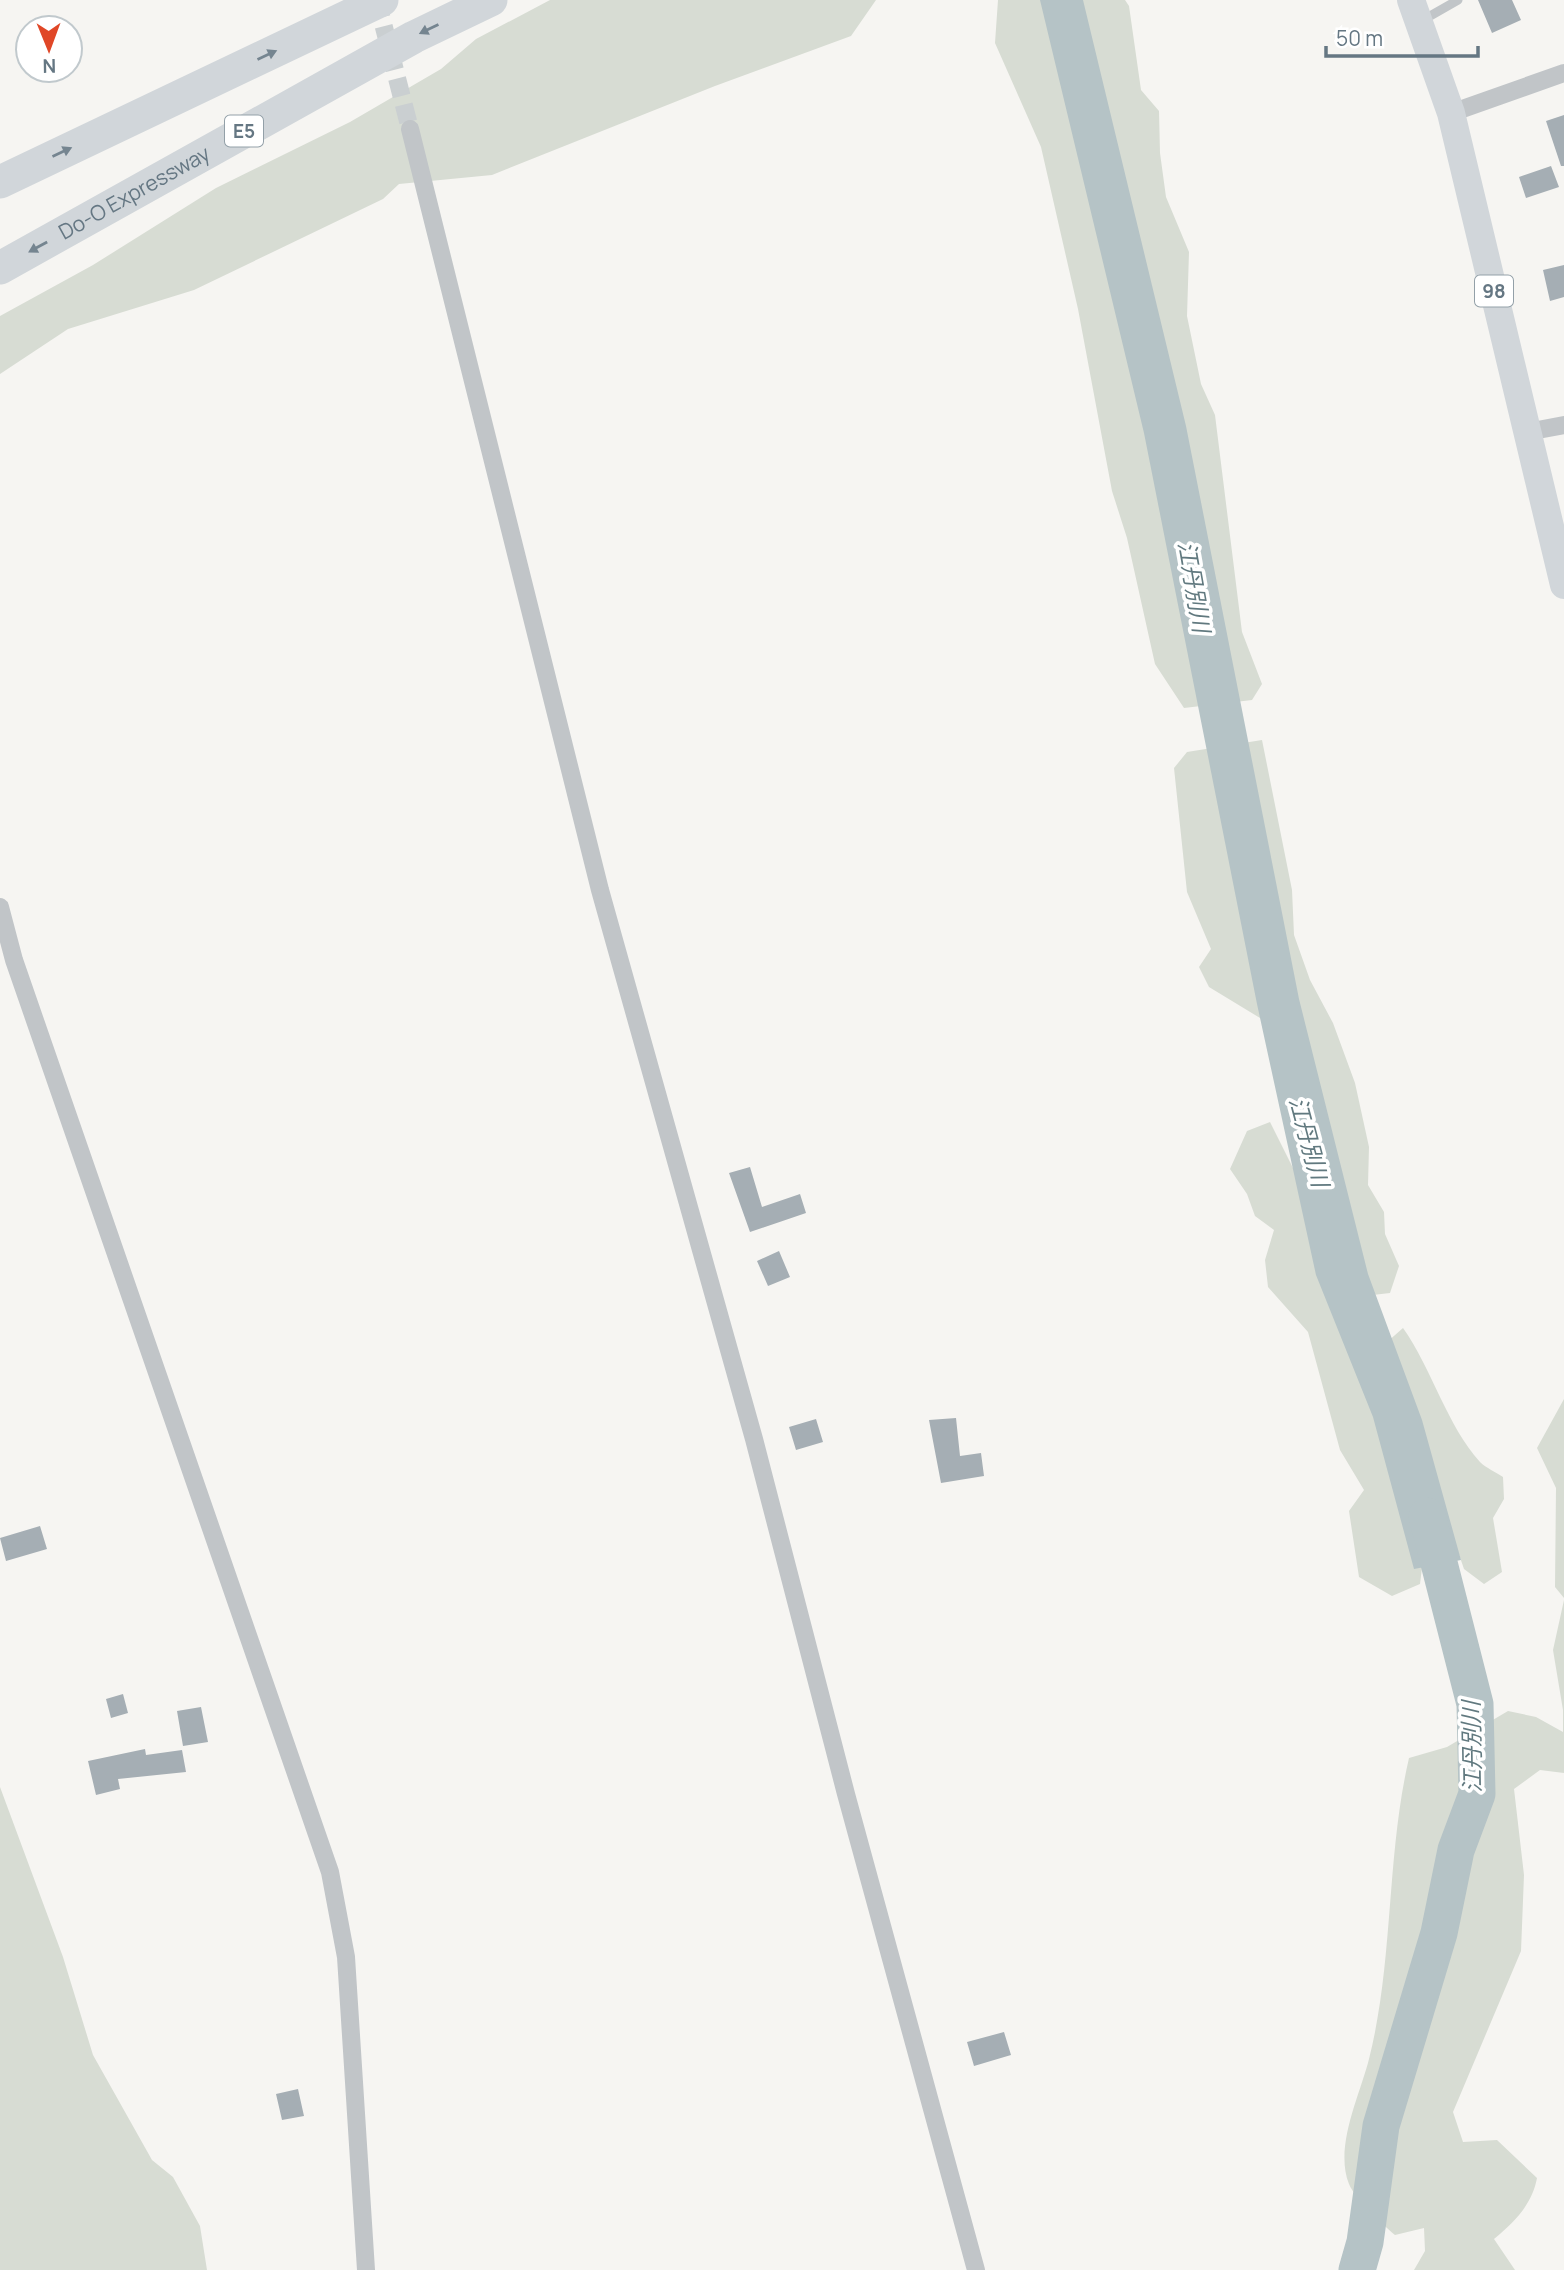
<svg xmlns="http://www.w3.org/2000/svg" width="1564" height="2270" font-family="Manrope,'Noto Sans JP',sans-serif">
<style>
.green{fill:#d7dcd3}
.water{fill:#b5c3c6}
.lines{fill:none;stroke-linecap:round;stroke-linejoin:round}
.river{stroke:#b5c3c6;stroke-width:37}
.building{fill:#a5aeb4}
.street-tunnel{stroke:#cacfd1;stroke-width:18;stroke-dasharray:18 9;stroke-linecap:butt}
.lane{stroke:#c1c5c8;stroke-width:9}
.street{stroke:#c1c5c8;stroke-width:18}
.primary{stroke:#d1d6da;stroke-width:28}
.highway{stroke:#d1d6da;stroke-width:33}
.oneway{fill:#758590}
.labels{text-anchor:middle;stroke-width:7;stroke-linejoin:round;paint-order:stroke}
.shield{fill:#fff;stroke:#93a0a8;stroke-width:2}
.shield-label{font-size:19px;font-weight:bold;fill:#657783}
.street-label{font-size:21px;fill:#657783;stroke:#fff}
.water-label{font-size:23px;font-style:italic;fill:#61797f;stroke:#fff}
</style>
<rect width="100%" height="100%" fill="#f6f5f2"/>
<!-- green -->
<path class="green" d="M 550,0 L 876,0 L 851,36 L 715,86 L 492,175 L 399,184 L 383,199 L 194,290 L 68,329 L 0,374 L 0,316 L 93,265 L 216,188 L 350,122 L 441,69 L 476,39 Z
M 998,0 L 1125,0 L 1129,6 L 1141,90 L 1159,111 L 1160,153 L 1166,197 L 1189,252 L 1187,316 L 1201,384 L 1215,415 L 1242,632 L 1262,684 L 1252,700 L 1184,708 L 1155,664 L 1127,538 L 1112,491 L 1078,309 L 1041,147 L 995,43 Z
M 1262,740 L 1292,890 L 1294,935 L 1310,980 L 1333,1023 L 1355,1083 L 1369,1147 L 1368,1185 L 1384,1212 L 1385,1234 L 1399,1266 L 1390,1293 L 1364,1296 L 1288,1035 L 1209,987 L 1199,967 L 1211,949 L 1187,892 L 1174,768 L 1187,752 Z
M 1270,1122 L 1301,1184 L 1424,1551 L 1420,1584 L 1392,1596 L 1359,1577 L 1349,1511 L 1364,1490 L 1340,1450 L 1308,1332 L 1268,1287 L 1265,1260 L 1274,1230 L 1255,1216 L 1247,1194 L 1230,1169 L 1247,1131 Z
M 1403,1328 C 1432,1369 1447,1426 1480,1462 C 1486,1468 1496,1472 1503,1477 L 1504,1499 L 1493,1518 L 1502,1572 L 1484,1584 L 1464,1569 L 1386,1343 Z
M 1564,1399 L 1564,1598 L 1555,1587 L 1556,1488 L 1537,1448 Z
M 1564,1600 L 1564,1773 L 1540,1770 L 1514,1789 L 1524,1875 L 1521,1951 L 1453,2112 L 1463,2142 L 1497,2140 L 1537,2178 C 1532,2205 1514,2222 1494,2239 L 1515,2270 L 1414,2270 L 1425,2251 L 1424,2228 L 1395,2235 C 1383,2225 1355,2199 1349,2184 C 1334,2147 1360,2095 1369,2059 C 1394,1960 1386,1857 1409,1758 L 1447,1747 L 1508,1711 L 1536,1717 L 1563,1732 L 1563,1710 L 1553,1650 Z
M 0,1787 L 63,1957 L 93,2055 L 152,2160 L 173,2177 L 200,2226 L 207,2270 L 0,2270 Z"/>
<!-- water -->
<path class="water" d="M 1040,0 L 1083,0 L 1186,426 L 1299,999 L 1368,1274 L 1422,1420 L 1461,1560 L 1414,1569 L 1373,1417 L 1316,1275 L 1257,1004 L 1144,433 Z"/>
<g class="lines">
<!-- river -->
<path class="river" d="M 1357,2270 L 1365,2242 L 1381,2126 L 1439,1933 L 1456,1850 L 1477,1794 L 1475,1704 L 1427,1516"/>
</g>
<!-- building -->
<path class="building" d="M 1478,0 L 1512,0 L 1521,20 L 1492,33 Z
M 1564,115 L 1564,166 L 1561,166 L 1546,121 Z
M 1551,166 L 1559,187 L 1526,198 L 1519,177 Z
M 1564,265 L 1564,297 L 1550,301 L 1543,270 Z
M 750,1167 L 762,1207 L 800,1194 L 806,1213 L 750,1232 L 729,1173 Z
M 779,1251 L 790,1277 L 768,1286 L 757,1261 Z
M 956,1418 L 960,1456 L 981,1453 L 984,1476 L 941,1483 L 929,1420 Z
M 816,1419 L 823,1442 L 796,1450 L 789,1427 Z
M 40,1526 L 47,1549 L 6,1561 L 0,1538 Z
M 123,1694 L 128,1713 L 111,1718 L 106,1699 Z
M 201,1707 L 208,1742 L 183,1746 L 177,1711 Z
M 145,1749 L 146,1755 L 182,1750 L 186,1772 L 118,1779 L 120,1789 L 96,1795 L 88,1761 Z
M 1004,2032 L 1011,2055 L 974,2066 L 967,2042 Z
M 298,2089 L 304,2116 L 282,2120 L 276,2094 Z"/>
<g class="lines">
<!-- street-tunnel -->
<path class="street-tunnel" d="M 377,0 L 410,129"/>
<!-- lane -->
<path class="lane" d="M 1423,20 L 1458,0"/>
<!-- street -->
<path class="street" d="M 1451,113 L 1564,73
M 410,129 L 600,890 L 754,1439 L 846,1794 L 976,2270
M 1527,432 L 1564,425
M 0,907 L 14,960 L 330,1872 L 346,1957 L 366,2270"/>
<!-- primary -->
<path class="primary" d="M 1411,0 L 1451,113 L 1564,585"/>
<!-- highway -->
<g class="highway">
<path d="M 0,182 L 382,0"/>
<path id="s1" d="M 0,268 L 414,37 L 491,0"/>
</g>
</g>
<!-- one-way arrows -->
<defs><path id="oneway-solid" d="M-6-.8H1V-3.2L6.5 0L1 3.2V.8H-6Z" transform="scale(1.75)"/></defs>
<g class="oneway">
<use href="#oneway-solid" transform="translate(429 29) rotate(154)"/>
<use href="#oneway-solid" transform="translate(267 55) rotate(-25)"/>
<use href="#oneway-solid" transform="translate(62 152) rotate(-25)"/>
<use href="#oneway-solid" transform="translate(38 247) rotate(151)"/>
</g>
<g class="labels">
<!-- shield labels -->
<g class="shield">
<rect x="225" y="115.5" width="38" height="31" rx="5"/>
<rect x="1475" y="275.5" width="38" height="31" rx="5"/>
</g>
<g class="shield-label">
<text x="244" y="138">E5</text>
<text x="1494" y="298">98</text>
</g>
<!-- street labels -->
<g class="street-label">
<text dy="7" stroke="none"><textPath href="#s1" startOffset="154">Do-O Expressway</textPath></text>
</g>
<!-- water labels -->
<g class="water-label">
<text transform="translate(1194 587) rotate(80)" y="8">江丹別川</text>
<text transform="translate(1309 1142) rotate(75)" y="8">江丹別川</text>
<text transform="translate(1472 1747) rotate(-91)" y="8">江丹別川</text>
</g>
</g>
<!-- north arrow -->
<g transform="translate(49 49) rotate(179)"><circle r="33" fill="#ffffff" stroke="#c1c9cd" stroke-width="2"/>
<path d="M0-5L12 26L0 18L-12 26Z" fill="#e04727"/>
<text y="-10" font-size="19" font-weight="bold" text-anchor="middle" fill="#657783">N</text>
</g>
<!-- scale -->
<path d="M1326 46v10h152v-10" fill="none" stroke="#657783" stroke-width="3.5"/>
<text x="1336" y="46" font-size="21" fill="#657783" stroke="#ffffff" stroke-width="5" paint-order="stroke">50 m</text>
</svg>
